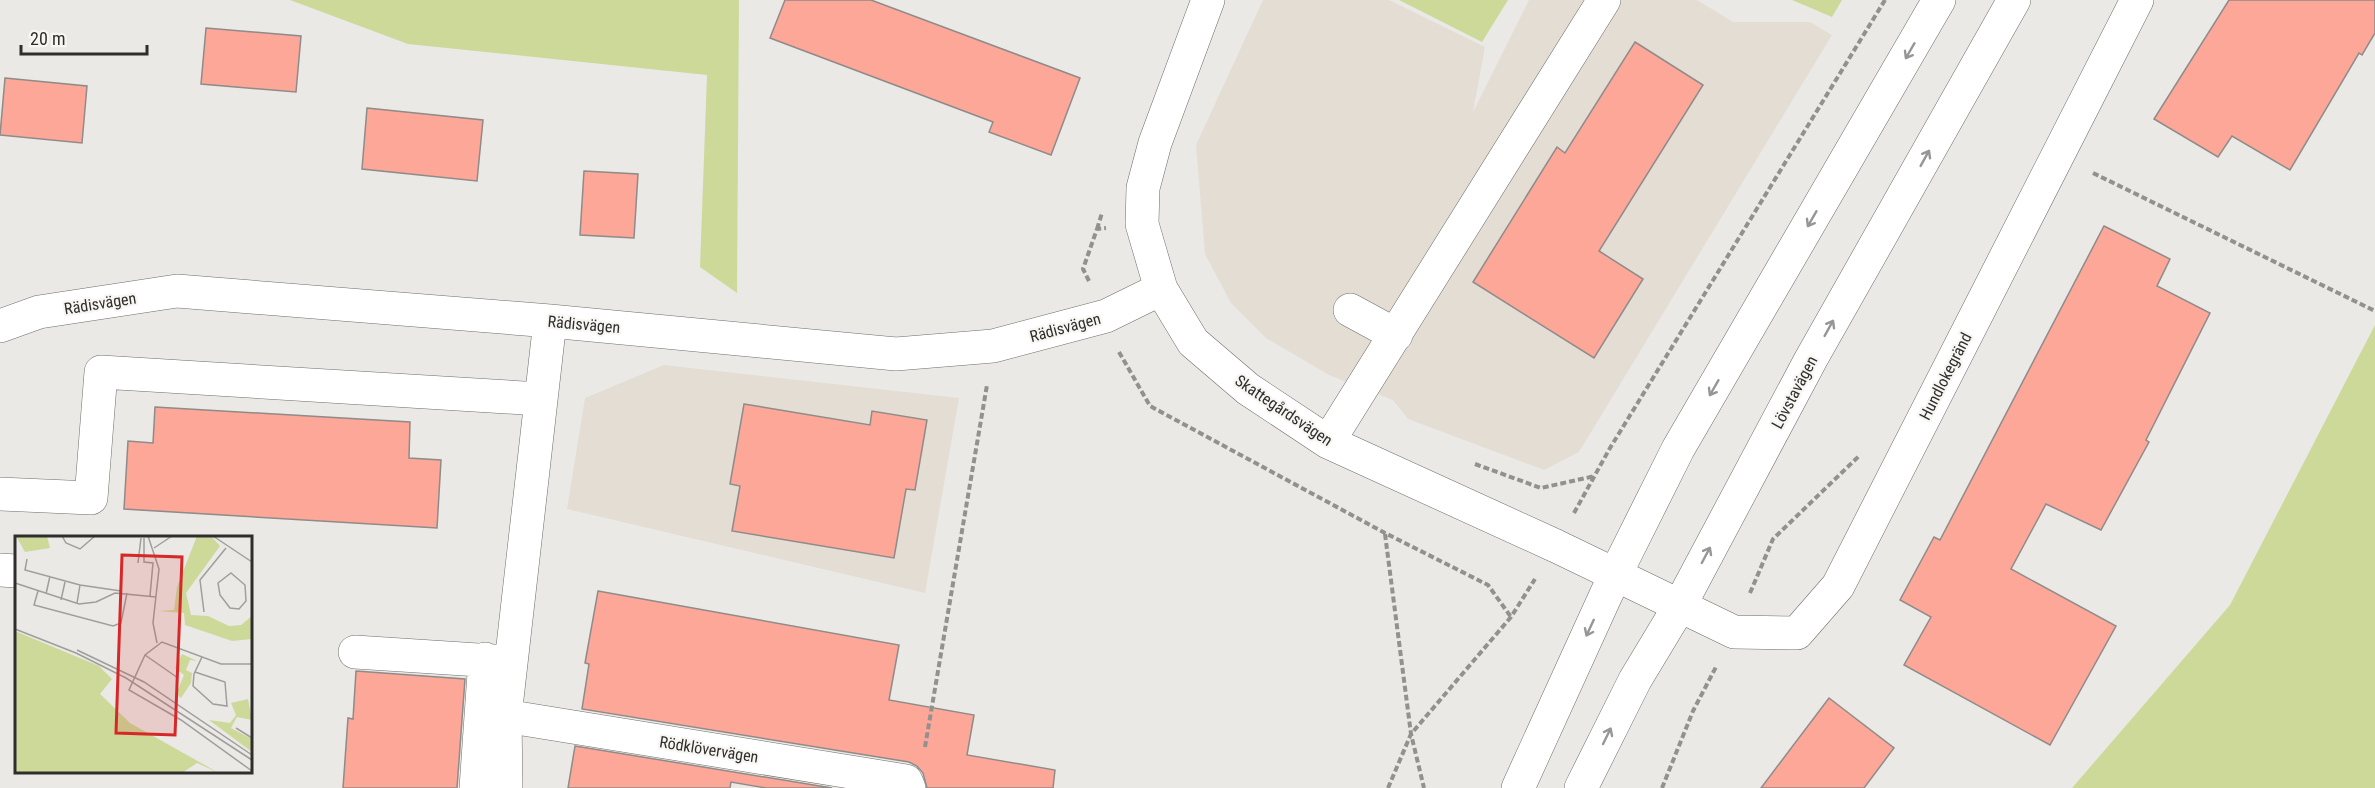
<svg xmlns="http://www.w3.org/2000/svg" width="2375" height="788" font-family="'Roboto Condensed',sans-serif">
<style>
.built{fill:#e3ddd4}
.green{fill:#cdd999}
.building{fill:#fca797;stroke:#8e8b8a;stroke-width:1.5}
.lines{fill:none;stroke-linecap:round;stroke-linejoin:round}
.minor-casing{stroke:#6f6d6b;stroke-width:34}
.path{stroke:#93918f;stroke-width:4;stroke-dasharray:6 3;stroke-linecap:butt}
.minor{stroke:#fff;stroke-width:33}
.oneway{stroke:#979696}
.labels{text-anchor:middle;stroke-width:4.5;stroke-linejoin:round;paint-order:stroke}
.street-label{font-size:16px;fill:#2f2e2d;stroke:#f8f6f3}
.inset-road{fill:none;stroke:#a09e9c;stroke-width:1.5}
.view{fill:#d62828;fill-opacity:0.15;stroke:#d62828;stroke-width:3}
.inset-edge{fill:none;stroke:#2f2e2d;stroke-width:3}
</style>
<rect width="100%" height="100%" fill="#ebe9e6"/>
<!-- built -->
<path class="built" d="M 1263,0 L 1389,0 L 1485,47 L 1473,112 L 1529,0 L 1697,0 L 1733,22 L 1810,22 L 1832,35 L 1579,452 L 1544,470 L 1408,419 L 1393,400 L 1329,375 L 1266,338 L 1231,303 L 1205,254 L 1196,145 Z
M 664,365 L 959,398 L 925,593 L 567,509 L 585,398 Z"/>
<!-- green -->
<path class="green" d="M 290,0 L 739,0 L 737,293 L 700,267 L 707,75 L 408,44 Z
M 1399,0 L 1508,0 L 1482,42 Z
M 1792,0 L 1842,0 L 1832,17 Z
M 2375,325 L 2375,788 L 2072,788 L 2230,605 Z"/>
<!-- building -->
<path class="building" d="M 785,0 L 871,0 L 1080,78 L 1051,155 L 989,132 L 993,122 L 770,38 Z
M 2229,0 L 2375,0 L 2375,33 L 2362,55 L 2359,53 L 2290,170 L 2232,136 L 2218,157 L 2154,119 Z
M 206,28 L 301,36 L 296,92 L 201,84 Z
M 1635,42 L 1703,85 L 1599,251 L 1643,279 L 1594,358 L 1473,282 L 1557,147 L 1565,153 Z
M 5,78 L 87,86 L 82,143 L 0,135 Z
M 367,108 L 483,120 L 477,181 L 362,169 Z
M 584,171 L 638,174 L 634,238 L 580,235 Z
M 2104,226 L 2170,259 L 2157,286 L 2210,313 L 2146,440 L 2149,442 L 2101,530 L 2046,504 L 2011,569 L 2116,626 L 2050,745 L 1904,665 L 1931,617 L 1900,600 L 1934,537 L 1940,540 Z
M 744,404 L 870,425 L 872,411 L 927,420 L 915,490 L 906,489 L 894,558 L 732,531 L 740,486 L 730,484 Z
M 155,407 L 410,422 L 409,458 L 441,460 L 437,528 L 124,509 L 128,441 L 153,443 Z
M 598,591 L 899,645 L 889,700 L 974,715 L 967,755 L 1055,770 L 1053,788 L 927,788 L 923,773 L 917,766 L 909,762 L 582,709 L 589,664 L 585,663 Z
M 356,671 L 465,679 L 457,788 L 343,788 L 348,718 L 353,719 Z
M 1829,698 L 1894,748 L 1864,788 L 1761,788 Z
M 575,746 L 832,788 L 766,788 L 731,782 L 730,788 L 568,788 Z"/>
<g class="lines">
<defs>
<path id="minor" d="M 1208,0 L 1155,143 L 1143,188 L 1142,224 L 1161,289 L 1193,342 L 1248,389 L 1328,442 L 1556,546 L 1734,632 L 1797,633 L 1838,586 L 2137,0
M 1350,310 L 1396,335
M 0,326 L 39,312 L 177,291 L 550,321 L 896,354 L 993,346 L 1106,316 L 1161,289
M 1328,442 L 1604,0
M 0,494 L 91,498 L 101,372 L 540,399
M 0,570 L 16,571
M 355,652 L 511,662
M 505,716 L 906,781 L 909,788
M 476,788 L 485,659
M 506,788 L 505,716 L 550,321
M 1518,788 L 1615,575 L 1678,449 L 1939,0
M 1581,788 L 1635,680 L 1679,607 L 1811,359 L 2014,0"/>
</defs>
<!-- minor casing -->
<use href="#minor" class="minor-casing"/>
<!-- path -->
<path class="path" d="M 2093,173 L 2375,311
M 1097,229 L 1102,213
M 1089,281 L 1083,269 L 1097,229 L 1106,228
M 1119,352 L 1150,406 L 1385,533 L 1488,585 L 1511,617
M 1475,464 L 1541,488 L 1595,476
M 1574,513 L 1610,448 L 1885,0
M 1385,534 L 1411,734 L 1424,788
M 1750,593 L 1773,539 L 1859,456
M 925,747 L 987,385
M 1388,788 L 1411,734 L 1511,617 L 1535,579
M 1662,788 L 1693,711 L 1717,665"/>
<!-- minor -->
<use href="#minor" class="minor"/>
</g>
<!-- one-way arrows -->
<defs><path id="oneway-shaft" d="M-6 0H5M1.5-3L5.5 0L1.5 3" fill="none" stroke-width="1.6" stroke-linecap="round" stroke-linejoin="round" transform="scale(1.5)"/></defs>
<g class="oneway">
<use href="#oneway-shaft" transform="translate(1910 51) rotate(120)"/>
<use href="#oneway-shaft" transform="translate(1925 158) rotate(-61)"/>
<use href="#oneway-shaft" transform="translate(1812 219) rotate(120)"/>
<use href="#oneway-shaft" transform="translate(1829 328) rotate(-61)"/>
<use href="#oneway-shaft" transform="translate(1714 388) rotate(120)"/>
<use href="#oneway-shaft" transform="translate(1706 555) rotate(-62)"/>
<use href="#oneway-shaft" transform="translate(1590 628) rotate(115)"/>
<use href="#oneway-shaft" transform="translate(1607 736) rotate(-64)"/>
</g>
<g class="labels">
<!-- street labels -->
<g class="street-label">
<text transform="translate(100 303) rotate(-9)" y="6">Rädisvägen</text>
<text transform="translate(584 324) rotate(5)" y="6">Rädisvägen</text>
<text transform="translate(1065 327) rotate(-15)" y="6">Rädisvägen</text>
<text transform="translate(1945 376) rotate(-63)" y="6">Hundlokegränd</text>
<text transform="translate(1794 392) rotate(-62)" y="6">Lövstavägen</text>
<text transform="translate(1284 410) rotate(34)" y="6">Skattegårdsvägen</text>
<text transform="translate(709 749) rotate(9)" y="6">Rödklövervägen</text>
</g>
</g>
<!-- overview -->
<g transform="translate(15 536)">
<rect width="237" height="237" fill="#ebe9e6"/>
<path d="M 1,0 L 32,0 L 35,12 L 10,16 ZM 182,0 L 196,0 L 205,10 L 171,57 L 176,79 L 193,80 L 214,90 L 226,89 L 237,80 L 237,103 L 217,105 L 170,89 L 169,77 L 143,75 L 159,74 L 162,51 ZM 0,95 L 84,130 L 97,143 L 85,158 L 115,187 L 204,237 L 182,227 L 167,237 L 0,237 ZM 167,118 L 182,125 L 175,124 L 171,134 L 177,137 L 176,147 L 166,162 L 161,158 L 169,139 L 160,132 ZM 233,163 L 237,184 L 222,181 L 216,192 L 237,203 L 237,216 L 194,184 L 215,187 L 221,179 L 216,167 Z" fill="#cdd999"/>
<path class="inset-road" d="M 47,0 L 51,7 L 65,13 L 80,0M 133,0 L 144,33 L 138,87 L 142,107M 198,0 L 237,26M 129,2 L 129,26 L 138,27 L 135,60M 139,12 L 157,0M 12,23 L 10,34 L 65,49 L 106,55M 123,27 L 126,2M 216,37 L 230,49 L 231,65 L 224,73 L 215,72 L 205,59 L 203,47 ZM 0,47 L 64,68 L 81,66 L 100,57 L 141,61M 23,55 L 19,69 L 98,90 L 106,87 L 112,57M 31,58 L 35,40M 46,64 L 50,46M 62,67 L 65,49M 189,76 L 185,44 L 211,12M 0,93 L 61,117 L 111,142 L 237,224M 62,114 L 129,146 L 237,219M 130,119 L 163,142M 237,128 L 206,128 L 147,106 L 130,119 L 114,154 L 166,184 L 237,235M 180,136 L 210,146 L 212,170 L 198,168 L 178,150 L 179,138 L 187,121M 221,192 L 237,202"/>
<path class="view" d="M 107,19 L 167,21 L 160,199 L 101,197 Z"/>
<rect width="237" height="237" class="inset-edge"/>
</g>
<!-- scale -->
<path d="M21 45v9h126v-9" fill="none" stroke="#2f2e2d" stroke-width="3"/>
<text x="30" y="45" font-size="18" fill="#2f2e2d" stroke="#f8f6f3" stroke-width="4.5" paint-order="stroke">20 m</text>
</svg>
